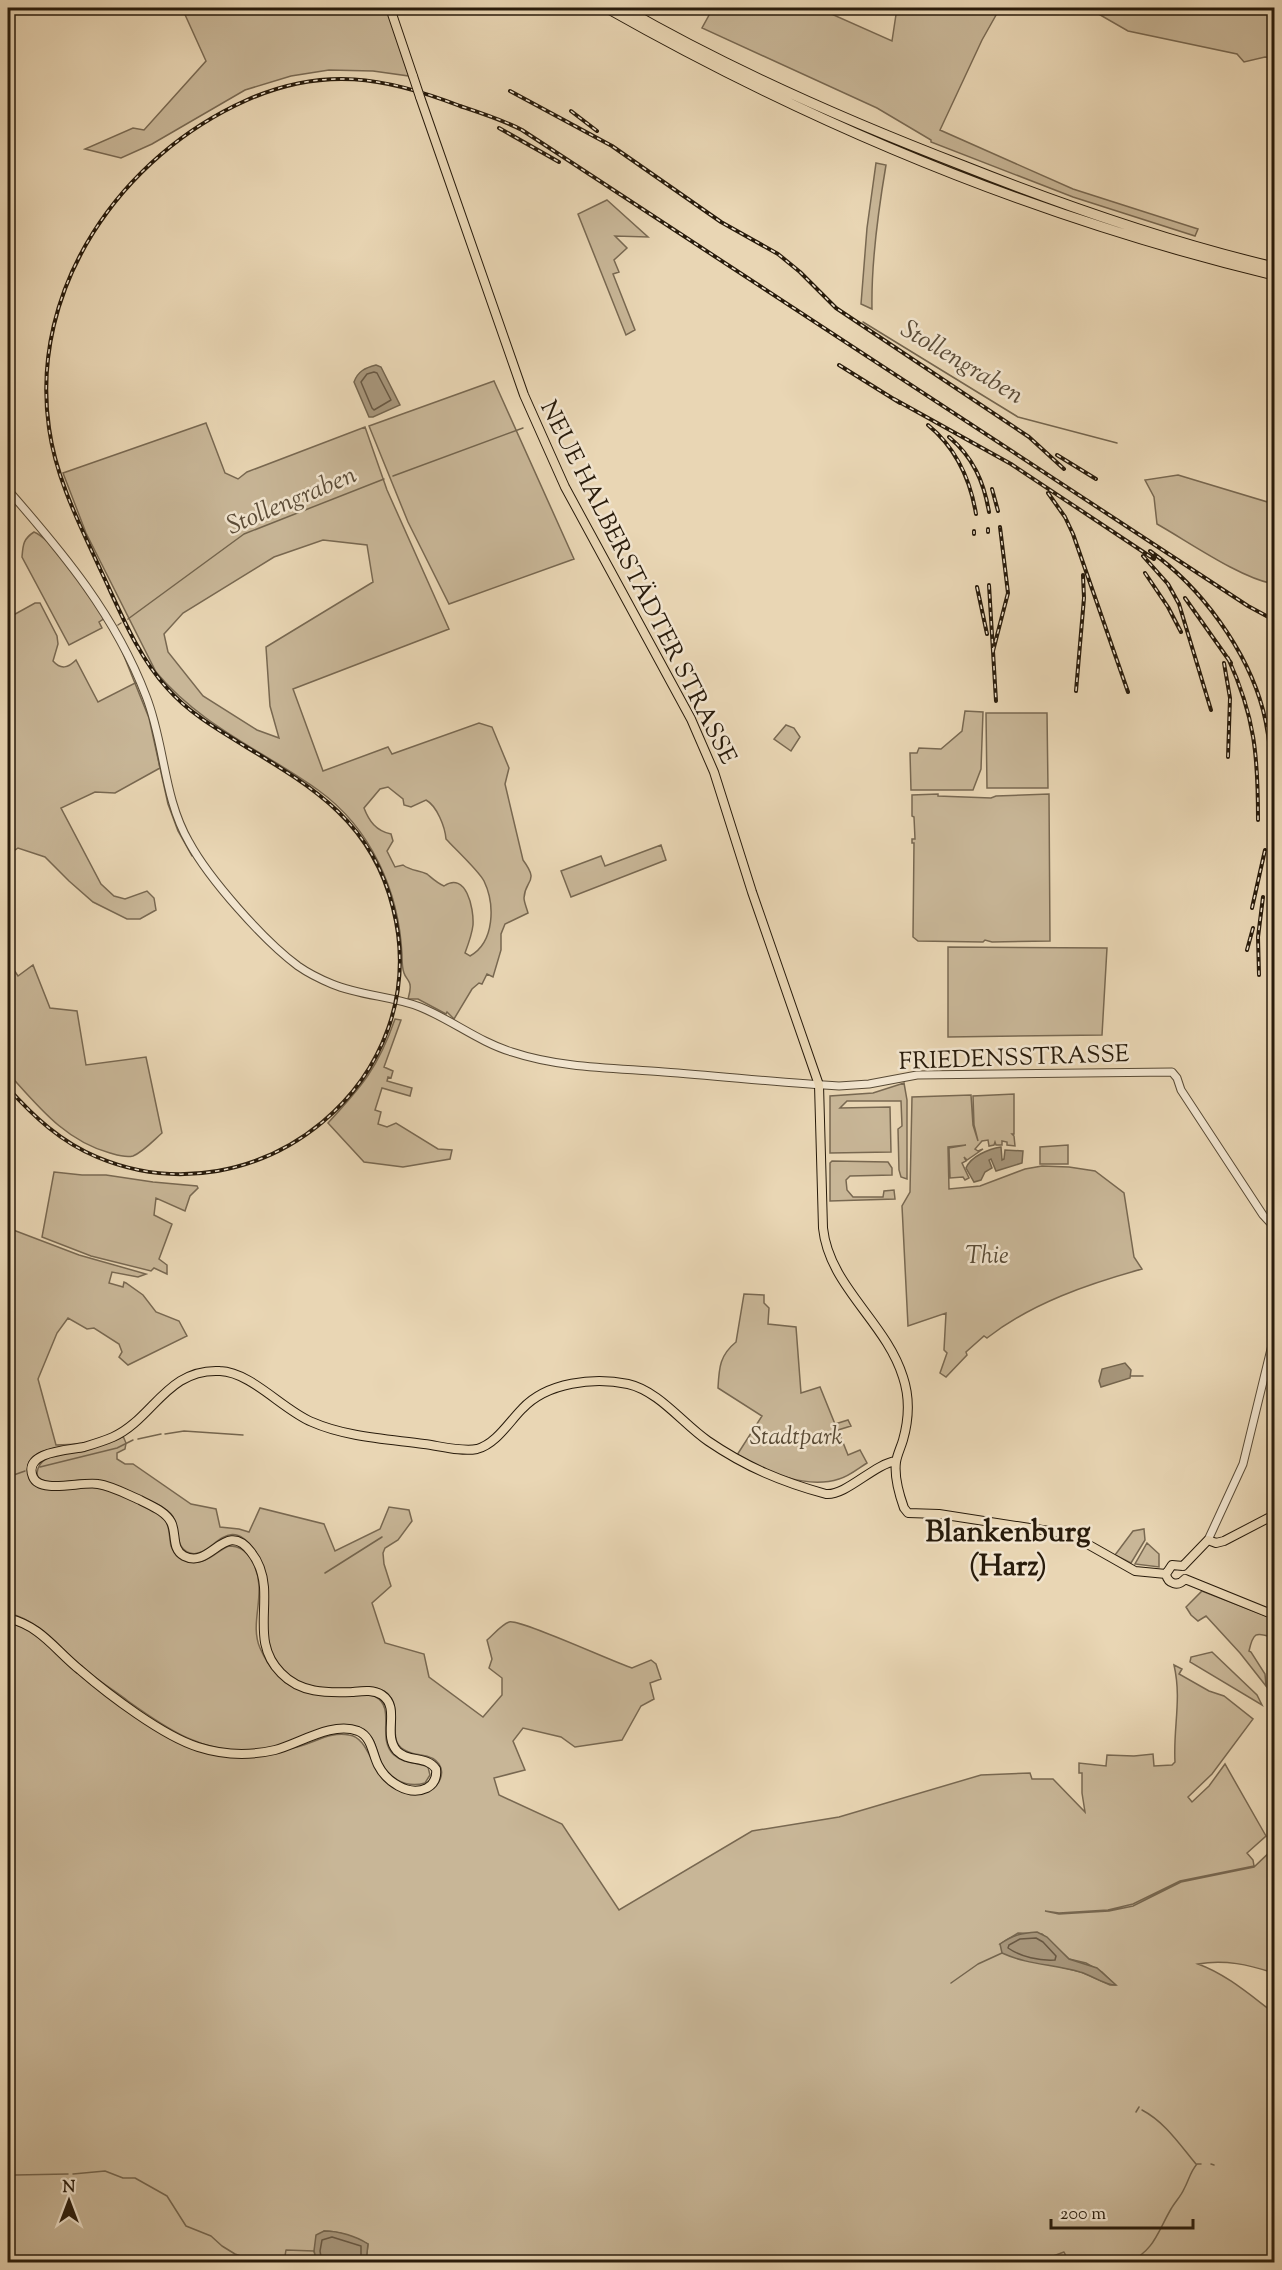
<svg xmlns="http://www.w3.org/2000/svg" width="1282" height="2270" font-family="'Sorts Mill Goudy',serif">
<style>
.green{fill:#c8b697;stroke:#786851;stroke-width:1.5;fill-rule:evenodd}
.water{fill:#a7967b;stroke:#74654e;stroke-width:1.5}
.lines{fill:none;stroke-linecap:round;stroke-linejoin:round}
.shore{stroke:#685843;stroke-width:1.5}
.stream{stroke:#74654e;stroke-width:1.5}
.minor-casing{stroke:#584a35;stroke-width:9}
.major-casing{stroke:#281b0b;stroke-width:10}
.highway-casing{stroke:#281b0b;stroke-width:11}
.minor{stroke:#f1e4ce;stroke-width:7}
.major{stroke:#e9d6b4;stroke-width:8}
.highway{stroke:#e9d6b4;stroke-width:9}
.rail-casing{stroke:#281b0b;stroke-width:4}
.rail{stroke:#f1e4ce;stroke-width:1.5;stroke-dasharray:4.5;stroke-linecap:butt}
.major-bridge-casing{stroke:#281b0b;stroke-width:10;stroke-linecap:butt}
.major-bridge{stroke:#e9d6b4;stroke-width:8}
.labels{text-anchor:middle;stroke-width:5;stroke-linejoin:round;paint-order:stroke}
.street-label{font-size:24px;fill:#281b0b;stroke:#f1e4ce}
.park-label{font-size:24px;font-style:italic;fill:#584a35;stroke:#f1e4ce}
.water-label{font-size:26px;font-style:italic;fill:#5b4c38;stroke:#f1e4ce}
.district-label{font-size:30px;font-weight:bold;fill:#281b0b;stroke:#f1e4ce}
</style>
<rect width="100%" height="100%" fill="#e9d6b4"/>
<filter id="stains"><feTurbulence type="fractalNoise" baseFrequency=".00333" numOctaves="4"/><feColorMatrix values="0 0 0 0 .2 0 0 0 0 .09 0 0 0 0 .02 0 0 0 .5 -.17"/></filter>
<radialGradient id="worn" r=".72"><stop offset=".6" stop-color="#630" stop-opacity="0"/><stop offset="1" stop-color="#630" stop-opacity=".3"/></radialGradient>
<!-- green -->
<path class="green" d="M 182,8 L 387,8 L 409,76 L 373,71 L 329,70 L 291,76 L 245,90 L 152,144 L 121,158 L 85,149 L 133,128 L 144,130 L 206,61 Z
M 713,8 L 818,8 L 892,41 L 897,8 L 1000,8 L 982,40 L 940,130 L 1073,189 L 1198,229 L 1195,236 L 1073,197 L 931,142 L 931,140 L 877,108 L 702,28 Z
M 1088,8 L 1274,8 L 1274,58 L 1265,57 L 1244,62 L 1237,54 L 1128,31 Z
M 876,163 L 886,165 C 878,212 871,261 872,309 L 861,304 L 867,228 Z
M 607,200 L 648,237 L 615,236 L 627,248 L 614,260 L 619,272 L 613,274 L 635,330 L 626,335 L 578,214 Z
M 494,381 L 574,559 L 449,604 L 408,522 L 369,426 Z
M 206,423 L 225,473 L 238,479 L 247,472 L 365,427 L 387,490 L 449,629 L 293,689 L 323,771 L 388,747 L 392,754 L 479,723 L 492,727 L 509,768 L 505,784 L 523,860 C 540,883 525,879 524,898 C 524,902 527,909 528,913 L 505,924 L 501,934 L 501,950 L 493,977 L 487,974 L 482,984 L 479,983 L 472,989 L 454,1019 L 447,1012 L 446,1014 L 418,999 L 408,999 C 409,995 411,989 410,985 C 410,981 405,977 404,973 C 402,968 402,961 402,955 C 399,891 371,828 318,790 C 262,750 201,726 156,672 L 86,533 L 63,473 ZM 323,540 L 367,545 L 373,582 L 266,647 L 270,706 L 279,738 L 257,730 L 203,696 L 168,652 L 164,634 L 183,613 L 274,557 ZM 388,787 L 403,799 L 404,805 L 411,807 L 426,800 C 437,806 445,827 446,839 C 455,849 478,870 484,881 C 495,904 495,942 470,956 L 465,953 C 468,945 472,934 473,925 C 474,908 466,871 444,886 C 437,883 433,879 427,874 C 419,870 411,871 403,865 L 395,867 L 387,851 L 393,841 L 391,834 C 376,831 369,821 364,808 L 380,789 Z
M 1178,475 L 1274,504 L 1274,584 C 1240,578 1189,542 1157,524 L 1154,497 L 1145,480 Z
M 34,532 C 57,542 89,596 105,618 L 99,622 L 102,628 L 69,645 L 22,557 C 23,545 23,539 34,532 Z
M 35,603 L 40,603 L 57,636 L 58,644 L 53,661 C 61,670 68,668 76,660 L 98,702 L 137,682 L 150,716 L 160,768 L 115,793 L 95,792 L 61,808 L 101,884 L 114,896 L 125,899 L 147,891 L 154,898 L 156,910 L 140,919 L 127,919 L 93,902 L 69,881 L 45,857 L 18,848 L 8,855 L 8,618 Z
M 965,711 L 983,712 L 981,769 L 973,790 L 911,790 L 910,753 L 917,753 L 919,748 L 941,749 L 962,731 Z
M 986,713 L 1047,713 L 1048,788 L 987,788 Z
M 786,725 L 794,728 L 800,737 L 791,751 L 774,739 Z
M 938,794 L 938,796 L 991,798 L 996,796 L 1049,794 L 1050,941 L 992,942 L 985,940 L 983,942 L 918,941 L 913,937 L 914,843 L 912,843 L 912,839 L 915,839 L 914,817 L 912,816 L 912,795 Z
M 661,845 L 666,860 L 571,897 L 561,871 L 601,856 L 605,866 Z
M 948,947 L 1107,948 L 1102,1035 L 948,1037 Z
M 8,961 L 18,976 L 33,965 L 50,1008 L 77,1011 L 86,1065 L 146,1057 L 162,1133 C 154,1140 143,1152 133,1156 C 125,1158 117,1155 110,1153 C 65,1141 38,1106 8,1073 Z
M 395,1019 L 401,1020 L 384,1067 L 393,1071 L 391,1078 L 388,1077 L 387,1081 L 412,1088 L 410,1096 L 382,1088 L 375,1110 L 381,1112 L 378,1124 L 387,1127 L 396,1123 L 438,1149 L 452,1150 L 450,1159 L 403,1167 L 364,1162 L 328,1123 C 362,1086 378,1068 395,1019 Z
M 904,1083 L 907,1100 L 907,1179 L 901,1177 L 899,1170 L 898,1129 L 902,1126 L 901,1101 L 847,1101 L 840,1108 L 890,1107 L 891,1152 L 830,1153 L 830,1096 L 873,1093 Z
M 1014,1094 L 1014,1134 L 1012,1134 L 1014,1136 L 1015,1146 L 1007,1145 L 1007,1142 L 1002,1141 L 1002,1145 L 996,1145 L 995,1142 L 994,1145 L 989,1146 L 988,1140 L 982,1141 L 975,1149 L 978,1151 L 983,1149 L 967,1160 L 964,1157 L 966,1161 L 962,1163 L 969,1178 L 965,1180 L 963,1177 L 950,1178 L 949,1148 L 966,1145 L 948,1147 L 949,1189 L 980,1186 L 1025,1169 L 1042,1166 L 1069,1167 L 1095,1171 L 1124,1193 L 1134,1257 L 1142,1269 C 1088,1284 1032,1303 987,1338 L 984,1336 L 966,1352 L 967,1355 L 946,1377 L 940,1373 L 947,1353 L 944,1350 L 946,1313 L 908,1326 L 902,1206 L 910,1192 L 912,1097 L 971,1095 L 973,1125 L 978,1141 L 974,1125 L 973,1096 Z
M 1068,1145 L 1068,1164 L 1040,1164 L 1040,1147 Z
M 832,1161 L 888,1162 L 892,1168 L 892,1175 L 850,1176 L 846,1180 L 847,1190 L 853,1197 L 883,1197 L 884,1191 L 894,1190 L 895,1199 L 830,1201 L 830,1163 Z
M 54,1172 L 82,1175 L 106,1175 L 153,1182 L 197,1186 L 198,1188 L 190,1196 L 185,1211 L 156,1198 L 154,1215 L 172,1224 L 159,1259 L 167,1265 L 167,1274 L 154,1268 L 151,1271 L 91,1256 L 42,1237 Z
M 8,1228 L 79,1255 L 146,1274 L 138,1277 L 112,1272 L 109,1283 L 123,1287 L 124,1282 L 126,1283 L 143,1295 L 156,1312 L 179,1321 L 187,1336 L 128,1365 L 119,1357 L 122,1352 L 119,1344 L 94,1328 L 87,1329 L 68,1318 L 57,1333 L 38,1379 L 56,1445 L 81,1444 C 61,1447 13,1449 32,1482 C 44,1495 83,1483 103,1488 C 117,1492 156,1508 165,1519 C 170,1527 169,1537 171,1546 C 176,1560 192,1566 205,1560 C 214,1557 220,1549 229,1546 C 239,1546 245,1550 251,1559 C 270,1591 248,1620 260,1648 C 279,1691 307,1697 349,1695 C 358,1695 369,1693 376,1697 C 396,1708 376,1739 394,1755 C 404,1764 417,1762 428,1767 L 430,1775 L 425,1783 C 405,1789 386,1777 379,1758 C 376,1748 374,1738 367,1732 C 360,1726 352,1726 344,1725 C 315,1734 286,1746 256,1750 C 205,1755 167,1729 128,1701 C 111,1688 92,1677 77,1662 C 54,1642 39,1621 8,1613 Z
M 744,1294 L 764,1295 L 764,1303 L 769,1308 L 768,1324 L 796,1327 L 801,1393 L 820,1387 L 835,1424 L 848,1420 L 851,1426 L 838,1430 L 848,1455 L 860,1450 L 867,1463 C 859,1468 848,1477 839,1479 C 805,1490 766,1471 737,1455 L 762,1416 L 718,1388 C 719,1367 720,1355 736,1342 Z
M 123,1436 L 126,1443 L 125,1449 L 117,1453 L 117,1459 L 125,1464 L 133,1464 L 191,1504 L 216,1509 L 220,1527 L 239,1529 L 249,1532 L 260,1508 L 324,1524 L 335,1551 L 380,1529 L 389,1507 L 409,1510 L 412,1521 L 398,1540 L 385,1548 L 383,1553 L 384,1564 L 391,1586 L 372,1603 L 385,1643 L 424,1654 L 429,1677 L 483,1717 L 502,1695 L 502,1678 L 489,1668 L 492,1659 L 487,1640 C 493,1635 501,1625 509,1622 C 518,1618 613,1662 632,1668 L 651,1660 L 656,1664 L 661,1679 L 650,1683 L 654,1699 L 641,1706 L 622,1740 L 575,1747 L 561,1737 L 523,1728 L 513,1741 L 525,1770 L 494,1778 L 499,1795 L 562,1824 L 619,1910 L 752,1831 L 839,1817 L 981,1775 L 1030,1773 L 1032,1779 L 1053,1779 L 1085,1812 L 1082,1793 L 1082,1773 L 1079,1773 L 1079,1763 L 1106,1766 L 1107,1755 L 1134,1756 L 1153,1754 L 1154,1766 L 1172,1765 L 1175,1762 C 1173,1727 1182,1700 1174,1665 L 1182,1669 L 1179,1674 L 1209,1691 L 1224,1696 L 1253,1719 L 1212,1774 L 1188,1797 L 1192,1802 L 1209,1786 L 1225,1764 L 1266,1836 L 1247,1853 L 1253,1860 L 1254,1866 L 1180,1881 L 1133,1904 L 1108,1910 L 1059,1913 L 1045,1911 L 1059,1914 L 1109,1911 L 1133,1906 L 1181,1882 L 1254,1867 L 1274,1848 L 1274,1973 C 1249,1965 1225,1959 1198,1964 C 1226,1974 1250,1995 1274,2013 L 1274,2254 L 1274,2252 L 1269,2255 L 1271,2262 L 366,2262 L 368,2244 C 354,2237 340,2231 324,2231 L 314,2251 L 317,2262 L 8,2262 L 8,1622 L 30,1630 L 159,1732 C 174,1741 189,1748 206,1753 C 234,1751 264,1752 292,1748 C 312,1745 328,1731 349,1735 C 373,1738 370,1785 407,1793 C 440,1801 458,1760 421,1755 C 375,1749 409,1716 387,1693 C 377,1686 366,1687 354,1688 C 316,1690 290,1688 270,1651 L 256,1552 C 226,1509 213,1560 190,1553 C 173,1548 181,1525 171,1514 C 157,1499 123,1491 104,1483 C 85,1475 68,1484 49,1483 C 31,1482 36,1465 47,1458 L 116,1440 ZM 1018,1933 L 1042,1934 L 1069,1959 L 1086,1963 L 1102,1972 L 1115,1985 L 1110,1985 L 1081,1972 L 1061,1967 L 1000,1944 Z
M 1144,1529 L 1145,1540 L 1131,1563 L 1115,1555 L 1133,1531 Z
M 1147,1543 L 1159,1554 L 1159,1567 L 1135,1564 Z
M 1202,1591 L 1274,1619 L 1274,1638 C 1255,1631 1253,1633 1249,1651 L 1251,1652 L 1265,1674 L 1266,1686 L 1240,1653 L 1206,1616 L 1198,1621 L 1191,1615 L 1186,1607 Z
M 1212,1652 L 1257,1695 L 1262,1705 L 1190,1662 L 1191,1657 Z"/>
<!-- water -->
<path class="water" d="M 376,365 L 381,367 L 400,405 L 373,417 L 369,417 L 354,382 C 358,371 365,368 376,365 Z
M 1001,1147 L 1002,1160 L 1004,1159 L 1005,1150 L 1023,1151 L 1022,1163 L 996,1171 L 991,1159 L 989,1160 L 992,1168 L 985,1172 L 981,1180 L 974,1182 L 966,1168 C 971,1156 989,1149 1001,1147 Z
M 1125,1363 L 1131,1370 L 1130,1378 L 1101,1387 L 1099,1381 L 1102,1369 Z
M 1037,1932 L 1047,1937 L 1069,1959 L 1097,1968 L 1116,1985 C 1104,1985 1092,1975 1080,1972 C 1053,1964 1028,1965 1002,1953 L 1000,1944 C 1013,1935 1021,1933 1037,1932 Z
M 324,2231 C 339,2231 356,2236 368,2244 L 366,2262 L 317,2262 L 314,2251 L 316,2235 Z"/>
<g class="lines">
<!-- shore -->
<path class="shore" d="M 374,372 L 377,373 L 391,400 L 374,410 L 372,408 L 361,382 L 367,374 Z
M 1036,1938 L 1043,1942 L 1056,1956 L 1055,1960 C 1040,1961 1021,1957 1008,1948 L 1009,1945 L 1020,1939 Z
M 322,2262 L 320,2251 L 322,2240 L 332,2237 L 361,2246 L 361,2262"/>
<!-- stream -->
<path class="stream" d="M 863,322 L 1018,417 L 1117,443
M 393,476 L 523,428
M 128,619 L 244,534 L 384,479
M 118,625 L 121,623
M 122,651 L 149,718 L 168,804 L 178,831 L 192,856
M 1131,1376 L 1143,1376
M 165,1434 L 184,1431 L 243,1435
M 138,1439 L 161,1434
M 40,1467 L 117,1448 L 133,1440
M 8,1477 L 25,1471
M 325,1573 L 382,1537
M 951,1983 L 978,1964 L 1002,1953
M 1142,2110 C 1165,2122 1180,2145 1196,2164
M 1136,2112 L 1139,2107
M 1211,2164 L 1214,2165
M 73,2174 L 105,2171 L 123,2178 L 135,2178 L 167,2196 L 186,2226 L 211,2236 L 222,2246 L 235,2254 L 259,2262
M 8,2177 L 15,2175 L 68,2174
M 287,2262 L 285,2256 L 286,2250 L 314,2251
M 1037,2262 L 1064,2252 L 1069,2262
M 1129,2262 C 1154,2251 1158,2231 1171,2209 C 1175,2202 1181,2196 1184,2189 C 1189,2180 1190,2172 1197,2164 L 1201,2164"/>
<defs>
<path id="minor" d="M 8,490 C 64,554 115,615 146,696 C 165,744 163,797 189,842 C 209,879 264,941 298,966 C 308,973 320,979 332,984 C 361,996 392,996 420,1007 C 452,1020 479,1042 512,1052 C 560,1068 614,1068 664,1072 C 722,1076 781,1083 839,1086 L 869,1084 L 917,1075 L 1172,1072 L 1177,1078 L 1181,1090 L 1263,1215 L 1274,1227
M 1274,1260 L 1274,1288
M 1208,1540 L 1243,1464 L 1272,1345 L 1274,1328"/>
<path id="major" d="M 390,8 L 413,76
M 420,97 L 524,395 L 565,487 L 691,719 L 714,772 L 752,892 L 819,1085 L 823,1228 C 829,1286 886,1322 903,1377 C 910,1398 909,1419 903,1440 C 901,1447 897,1455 896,1462 C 894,1477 899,1494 904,1508 L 908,1513 L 939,1514 L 1062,1533 L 1082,1541 L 1135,1571 L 1166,1574
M 1183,1566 L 1208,1540 L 1216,1543 L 1224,1541 L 1274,1515
M 1166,1574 C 1168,1584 1178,1587 1185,1579
M 1166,1574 L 1172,1565 L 1183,1566
M 1185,1579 L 1274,1615
M 8,1618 C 42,1627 54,1649 80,1670 C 109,1695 163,1736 198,1747 C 223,1755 249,1756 275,1750 C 299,1744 332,1721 358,1731 C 372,1737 372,1753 378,1765 C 386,1781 408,1797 427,1788 C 434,1784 437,1777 436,1769 C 426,1755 409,1763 397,1751 C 382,1734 401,1708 382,1695 C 373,1689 362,1691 352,1692 C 326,1693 300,1693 281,1673 C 256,1648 266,1619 264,1587 C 263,1574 259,1562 251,1552 C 225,1518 211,1570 184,1556 C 171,1549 177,1533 171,1522 C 165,1511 151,1506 140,1500 C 126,1494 112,1486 98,1484 C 82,1481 40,1494 33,1477 C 22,1451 70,1450 84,1447 C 94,1444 104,1441 113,1437 C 153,1419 167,1368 220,1371 C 251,1372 283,1410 312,1422 C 346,1437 387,1439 424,1444 C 440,1446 461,1452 477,1449 C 496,1444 509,1422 522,1409 C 547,1382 594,1377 628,1384 C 659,1391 683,1424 708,1441 C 746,1467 782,1482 826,1494 C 846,1496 874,1464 896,1461"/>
<path id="highway" d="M 607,8 C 817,127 1040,219 1274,275
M 623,8 C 732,71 847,121 964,166 C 1065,206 1168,242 1274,267"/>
</defs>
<!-- minor casing -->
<use href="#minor" class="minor-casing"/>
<!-- major casing -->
<use href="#major" class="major-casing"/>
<!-- highway casing -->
<use href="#highway" class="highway-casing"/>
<!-- minor -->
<use href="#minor" class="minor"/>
<!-- major -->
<use href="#major" class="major"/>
<!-- highway -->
<use href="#highway" class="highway"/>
<defs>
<path id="rail" d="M 510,91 L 612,146 L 721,222 L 778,254 L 800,272 L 836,308 L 1029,437 L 1064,469
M 571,111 L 597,131
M 499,128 L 559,162
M 839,365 L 900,403
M 894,399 L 1011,464 L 1154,559
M 928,425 C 956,448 970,478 976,514
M 949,437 C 973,457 984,482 989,512
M 1057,455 L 1096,479
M 992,489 L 998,511
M 1048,493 L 1065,517 L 1073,534 L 1128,692
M 988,529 L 988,532
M 974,531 L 974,534
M 1150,551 C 1201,587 1247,650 1263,710 C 1271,741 1273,774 1274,806
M 1143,556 L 1168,584 L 1179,604 L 1211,710
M 1145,573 L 1168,607 L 1181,632
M 989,585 L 996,701
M 977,587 L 987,634
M 1185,598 L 1231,663
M 993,651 L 1008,593 L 1000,527
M 1228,658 C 1255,717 1258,756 1258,820
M 1224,663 L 1230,698 L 1228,757
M 1076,691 L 1084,598 L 1083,575
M 1271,799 L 1269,892 L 1272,973
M 1252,908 L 1265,850
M 1247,950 L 1253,928
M 1259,975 L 1258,937 L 1263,897
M 8,1088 C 34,1117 61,1142 97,1157 C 258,1225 437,1080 393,908 C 372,822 314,788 243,745 C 215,728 188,712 167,688 C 137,655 120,611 101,571 C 80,525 56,479 49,428 C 29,288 121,156 247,100 C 324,66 385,77 460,106 C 481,113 503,120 522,130 L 1248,606 L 1274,620"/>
</defs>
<!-- rail casing -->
<use href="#rail" class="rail-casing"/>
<!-- rail -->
<use href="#rail" class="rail"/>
<defs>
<path id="major-bridge" d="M 413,76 L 420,97"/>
</defs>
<!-- major-bridge casing -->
<use href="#major-bridge" class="major-bridge-casing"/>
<!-- major-bridge -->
<use href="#major-bridge" class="major-bridge"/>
</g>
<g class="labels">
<!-- street labels -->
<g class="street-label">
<text transform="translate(639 582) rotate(63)" y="8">NEUE HALBERSTÄDTER STRASSE</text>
<text transform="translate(1014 1057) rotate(-2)" y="8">FRIEDENSSTRASSE</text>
</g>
<!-- park labels -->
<g class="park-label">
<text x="987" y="1263">Thie</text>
<text x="796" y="1444">Stadtpark</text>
</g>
<!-- water labels -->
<g class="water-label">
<text transform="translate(963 361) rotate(31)" y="9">Stollengraben</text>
<text transform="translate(291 499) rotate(-23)" y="9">Stollengraben</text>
</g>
<!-- district labels -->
<g class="district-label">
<text x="1008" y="1541">Blankenburg<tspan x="1008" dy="34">(Harz)</tspan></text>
</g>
</g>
<!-- margin -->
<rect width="1282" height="2270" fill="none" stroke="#e9d6b4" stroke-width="30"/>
<rect x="9" y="9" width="1264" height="2252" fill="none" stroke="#281b0b" stroke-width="3"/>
<rect x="15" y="15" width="1252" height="2240" fill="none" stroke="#281b0b" stroke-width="1.5"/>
<!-- north arrow -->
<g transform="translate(69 2201)" stroke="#f1e4ce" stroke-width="4.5" paint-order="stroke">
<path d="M0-4.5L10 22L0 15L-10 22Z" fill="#281b0b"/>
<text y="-9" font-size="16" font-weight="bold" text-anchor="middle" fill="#281b0b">N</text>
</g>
<!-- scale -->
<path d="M1051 2219v9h142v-9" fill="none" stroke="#281b0b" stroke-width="3"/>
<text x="1060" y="2219" font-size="18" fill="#281b0b" stroke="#f1e4ce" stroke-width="4.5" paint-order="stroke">200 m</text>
<rect width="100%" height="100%" filter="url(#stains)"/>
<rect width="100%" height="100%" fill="url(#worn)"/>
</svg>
